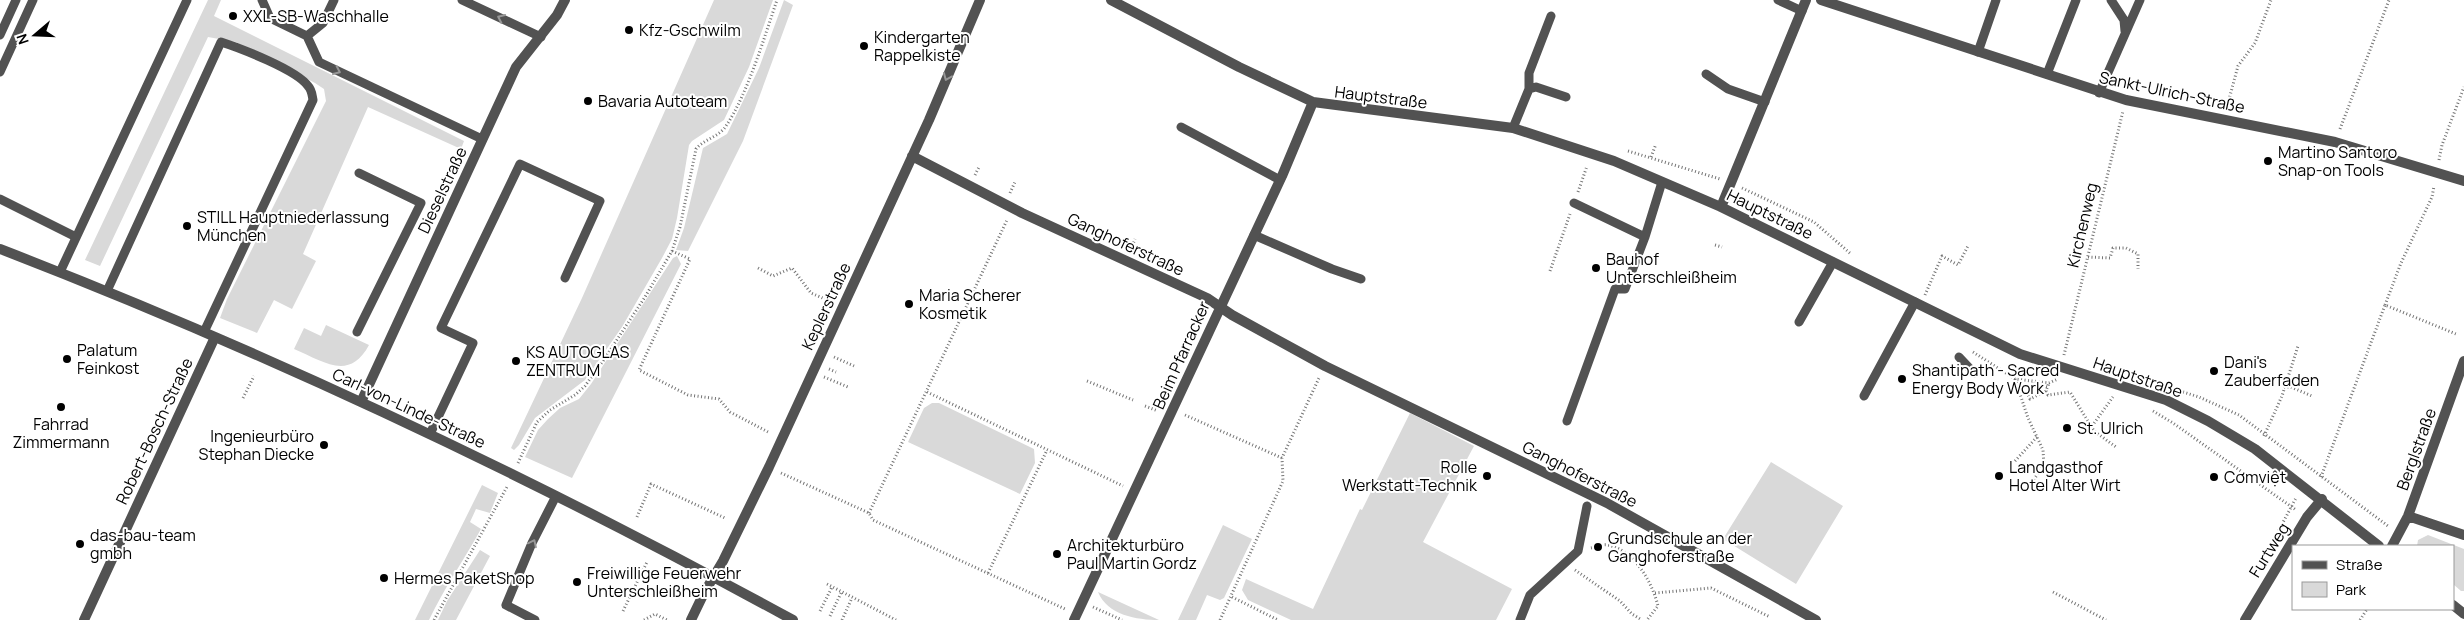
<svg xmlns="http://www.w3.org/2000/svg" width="2464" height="620" font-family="Manrope,sans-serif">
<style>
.green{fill:#d9d9d9}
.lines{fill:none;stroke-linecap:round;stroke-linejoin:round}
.path{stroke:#747474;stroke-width:3;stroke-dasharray:1 2.5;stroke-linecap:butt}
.lane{stroke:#525252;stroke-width:9}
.street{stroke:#525252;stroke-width:10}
.oneway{stroke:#979797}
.poi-dot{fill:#000;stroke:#fff;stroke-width:2}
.labels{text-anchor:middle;stroke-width:4;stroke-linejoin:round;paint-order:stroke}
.poi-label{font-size:16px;fill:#000;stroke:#fff;text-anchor:start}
.street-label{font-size:16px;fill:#000;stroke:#fff}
</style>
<rect width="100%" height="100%" fill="#fff"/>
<!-- green -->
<path class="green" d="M 208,0 L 221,0 L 214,16 L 464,141 L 461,149 L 368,107 L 303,254 L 316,261 L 292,309 L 274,300 L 257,333 L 220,318 L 227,299 L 326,101 L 324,89 L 315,83 L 236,42 L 208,37 L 100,266 L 85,260 Z
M 714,0 L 773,0 L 749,67 L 724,120 L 692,141 L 689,145 L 677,218 L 672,239 L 662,258 L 622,327 L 585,380 L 535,418 L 519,445 L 514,450 L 511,448 L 582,298 Z
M 784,0 L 793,5 L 743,141 L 688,251 L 676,250 L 684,228 L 703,148 L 727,134 L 759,68 Z
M 677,256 L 681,264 L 572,478 L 525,457 L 538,430 L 548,419 L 560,408 L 579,399 L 591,384 L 673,258 Z
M 326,325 L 369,345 C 349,382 323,361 294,349 L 304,328 L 321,336 Z
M 932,403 L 939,403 L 1034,449 L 1035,463 L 1020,494 L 908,442 L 924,408 Z
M 1410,413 L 1474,446 L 1423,542 L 1512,589 L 1496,620 L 1291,620 L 1248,600 L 1242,590 L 1246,579 L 1313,609 L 1360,509 L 1362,510 Z
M 1771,462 L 1843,506 L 1796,584 L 1723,539 Z
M 482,485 L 498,493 L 490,513 L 476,509 L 470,522 L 481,529 C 464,560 444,588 429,620 L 415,620 Z
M 1223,525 L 1252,539 L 1224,598 L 1220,600 L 1207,595 L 1196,620 L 1178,620 Z
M 2428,535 L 2464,549 L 2464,591 L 2461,591 L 2453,584 L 2453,546 L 2417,546 L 2418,540 Z
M 480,550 L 490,556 L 456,620 L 438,620 L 447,601 Z
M 1098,592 L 1159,620 C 1137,620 1107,615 1098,592 Z"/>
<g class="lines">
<!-- path -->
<path class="path" d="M 2227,107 L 2238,66 L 2255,43 L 2271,0
M 2340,129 L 2389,0
M 1628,151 L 1720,179
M 1651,157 L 1656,144
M 2439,160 L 2442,145 L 2464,87
M 975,175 L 979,167
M 1742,188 L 1814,222 L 1851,254
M 1578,192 L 1587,166
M 1010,193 L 1015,182
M 1715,245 L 1722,247
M 1131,249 L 1135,239
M 672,251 L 690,259 L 639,370 L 688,395 L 719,399 L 730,412 L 770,433
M 2088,257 L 2110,258 L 2113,248 L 2126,248 L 2138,254 L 2138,269
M 758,268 L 773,276 L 792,268 L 811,293 L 832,302
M 1550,271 L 1570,214
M 1925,295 L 1942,256 L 1958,265 L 1968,246
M 2385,305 L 2401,263 L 2432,197 L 2434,186
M 1973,352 L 2015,379 L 2049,383 L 2058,379
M 2064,355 L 2123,111
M 834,357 L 854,366
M 829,369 L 836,372
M 824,377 L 848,387
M 2015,379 L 2028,418 L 2043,450 L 2044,465 L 2025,492
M 1087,381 L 1133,400
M 2047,387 L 2032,384 L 2027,393 L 2030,399 L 2046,391 L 2049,383
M 2284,387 L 2291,387 L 2312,396
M 2046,391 L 2048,395 L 2070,392 L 2094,431 L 2116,447
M 927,392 L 1123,486
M 2183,392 L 2199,397 L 2239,415 L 2388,526
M 243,398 L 254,376
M 1145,406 L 1158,411
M 2153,411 L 2173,423 L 2296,510
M 1185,415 L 1282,458
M 2092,426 L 2113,397
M 2264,436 L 2282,396 L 2298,346
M 2015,461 L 2037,437
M 518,463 L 537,422 L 550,410 L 575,395 L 585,386 L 603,361 L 645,297 L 672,251 L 680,227 L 696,149 C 704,139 719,137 726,126 C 748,93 764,38 777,0
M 781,473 L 869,513 L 873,520 L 1065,609
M 2321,477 L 2385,305 L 2456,334
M 869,513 L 1007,220
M 637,517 L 651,484 L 725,518
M 1591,548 C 1596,547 1603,544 1607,545 C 1634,549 1652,582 1658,606 L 1647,620
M 2271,550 L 2272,543 L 2296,498
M 1575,570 L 1620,601 L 1632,614 L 1642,620
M 988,573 L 1047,450
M 827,584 L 896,620
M 2053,592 L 2106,620
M 1655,593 L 1711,588 L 1770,617
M 1232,597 L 1278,620
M 1093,607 L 1122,620
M 623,611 L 647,562
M 820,611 L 832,587
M 830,616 L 842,591
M 434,620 L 508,485
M 644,620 L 655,614 L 667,620
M 842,620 L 851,600
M 1220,620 L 1283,481 L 1282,458 L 1319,378
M 2360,620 L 2367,609"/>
<!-- lane -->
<path class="lane" d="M 262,0 L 270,18 L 307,36 L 319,62 L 482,139
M 462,0 L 541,37
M 1778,0 L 1802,11
M 2111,0 L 2124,20 L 2125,31
M 0,35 L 16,0
M 307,36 L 323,23 L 334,0
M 1978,52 L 1996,0
M 0,72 L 33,0
M 1706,74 L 1728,89 L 1765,102
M 2047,74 L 2076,0
M 1529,89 L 1529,73 L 1551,16
M 2099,93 L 2140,0
M 1181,127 L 1280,180
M 1513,128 L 1529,89 L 1536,87 L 1566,97
M 0,199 L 76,237
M 1574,203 L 1645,237
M 1254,235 L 1332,269 L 1361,279
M 60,272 L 187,0
M 107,291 L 221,42 C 240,48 297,70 308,86 C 312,90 312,95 313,100 L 204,332
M 1799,322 L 1833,262
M 357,332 L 421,203 L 359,173
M 1959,357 L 1974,373
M 1864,396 L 1915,302
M 1567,421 L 1615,289 L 1625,289 L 1645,237 L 1662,182
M 430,434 L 473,343 L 441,328 L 520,164 L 600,201 L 565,278
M 535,620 L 506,605 L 532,543 L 556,496
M 1520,620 L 1530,595 L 1578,551 L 1587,506"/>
<!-- street -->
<path class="street" d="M 1111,0 L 1239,67 L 1313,102 L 1513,128 L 1614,161 L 1721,207 L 2020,354 L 2166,400 L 2208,421 L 2255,449 L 2379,546
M 1821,0 L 2126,100 L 2335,142 L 2464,181
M 912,156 L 1022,213 L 1207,298 L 1232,315 L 1325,366 L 1607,503 L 1816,620
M 1721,207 L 1806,0
M 0,249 C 272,354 537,480 793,620
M 361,402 L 516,67 L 557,15 L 565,0
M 2408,516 L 2464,535
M 2392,546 L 2408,516 L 2464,361
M 2453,605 L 2464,614
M 84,620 L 215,337
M 691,620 L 704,593 L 723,561 L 769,467 L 929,120 L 980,0
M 1074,620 L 1282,176 L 1313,102
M 2245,620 L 2307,517 L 2322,499"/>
</g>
<!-- one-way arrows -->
<defs><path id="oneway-chevron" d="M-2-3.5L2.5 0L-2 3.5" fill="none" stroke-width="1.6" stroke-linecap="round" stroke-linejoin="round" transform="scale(1.25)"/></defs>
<g class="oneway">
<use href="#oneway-chevron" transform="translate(501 18) rotate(-155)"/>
<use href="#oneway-chevron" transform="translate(337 71) rotate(25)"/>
<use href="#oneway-chevron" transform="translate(947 77) rotate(113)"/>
<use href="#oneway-chevron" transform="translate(533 543) rotate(-64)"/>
</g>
<!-- markers -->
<g class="poi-dot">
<circle cx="233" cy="16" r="5"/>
<circle cx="629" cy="30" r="5"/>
<circle cx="864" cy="46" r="5"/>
<circle cx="588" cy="101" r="5"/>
<circle cx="2268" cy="161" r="5"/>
<circle cx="187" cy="226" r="5"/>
<circle cx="1596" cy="268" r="5"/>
<circle cx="909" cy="304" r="5"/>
<circle cx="67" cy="359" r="5"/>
<circle cx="516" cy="361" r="5"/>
<circle cx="2214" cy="371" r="5"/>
<circle cx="1902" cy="379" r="5"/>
<circle cx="61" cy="407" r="5"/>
<circle cx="2067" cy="428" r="5"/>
<circle cx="324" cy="445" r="5"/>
<circle cx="1487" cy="476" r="5"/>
<circle cx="1999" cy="476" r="5"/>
<circle cx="2214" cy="477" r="5"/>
<circle cx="80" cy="544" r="5"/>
<circle cx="1598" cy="547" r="5"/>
<circle cx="1057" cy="554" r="5"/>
<circle cx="384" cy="578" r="5"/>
<circle cx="577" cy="582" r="5"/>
</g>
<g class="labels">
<!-- poi labels -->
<g class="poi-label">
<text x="243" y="22">XXL-SB-Waschhalle</text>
<text x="639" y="36">Kfz-Gschwilm</text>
<text x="874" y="43">Kindergarten<tspan x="874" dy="18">Rappelkiste</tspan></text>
<text x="598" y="107">Bavaria Autoteam</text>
<text x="2278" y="158">Martino Santoro<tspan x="2278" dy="18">Snap-on Tools</tspan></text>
<text x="197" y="223">STILL Hauptniederlassung<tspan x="197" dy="18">München</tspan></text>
<text x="1606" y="265">Bauhof<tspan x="1606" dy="18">Unterschleißheim</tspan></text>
<text x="919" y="301">Maria Scherer<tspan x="919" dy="18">Kosmetik</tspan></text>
<text x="77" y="356">Palatum<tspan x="77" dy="18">Feinkost</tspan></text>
<text x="526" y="358">KS AUTOGLAS<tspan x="526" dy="18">ZENTRUM</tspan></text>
<text x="2224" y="368">Dani's<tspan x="2224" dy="18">Zauberfaden</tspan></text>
<text x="1912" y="376">Shantipath - Sacred<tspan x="1912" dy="18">Energy Body Work</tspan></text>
<text x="61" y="430" text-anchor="middle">Fahrrad<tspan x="61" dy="18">Zimmermann</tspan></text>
<text x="2077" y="434">St. Ulrich</text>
<text x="314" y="442" text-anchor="end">Ingenieurbüro<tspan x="314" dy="18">Stephan Diecke</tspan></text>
<text x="1477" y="473" text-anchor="end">Rolle<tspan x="1477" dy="18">Werkstatt-Technik</tspan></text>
<text x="2009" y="473">Landgasthof<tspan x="2009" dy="18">Hotel Alter Wirt</tspan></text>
<text x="2224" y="483">Cơmviệt</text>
<text x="90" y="541">das-bau-team<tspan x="90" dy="18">gmbh</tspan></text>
<text x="1608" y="544">Grundschule an der<tspan x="1608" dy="18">Ganghoferstraße</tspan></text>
<text x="1067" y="551">Architekturbüro<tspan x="1067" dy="18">Paul Martin Gordz</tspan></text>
<text x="587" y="579">Freiwillige Feuerwehr<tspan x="587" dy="18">Unterschleißheim</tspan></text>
<text x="394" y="584">Hermes PaketShop</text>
</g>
<!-- street labels -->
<g class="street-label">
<text transform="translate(2172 92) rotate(12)" y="6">Sankt-Ulrich-Straße</text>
<text transform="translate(1381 97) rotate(7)" y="6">Hauptstraße</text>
<text transform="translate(442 190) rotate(-65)" y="6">Dieselstraße</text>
<text transform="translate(1770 214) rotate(26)" y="6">Hauptstraße</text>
<text transform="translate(2082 225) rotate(-77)" y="6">Kirchenweg</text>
<text transform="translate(1126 244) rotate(25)" y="6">Ganghoferstraße</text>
<text transform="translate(826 306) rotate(-65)" y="6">Keplerstraße</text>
<text transform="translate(1181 355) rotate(-66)" y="6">Beim Pfarracker</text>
<text transform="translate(2138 377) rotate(19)" y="6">Hauptstraße</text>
<text transform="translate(409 408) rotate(25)" y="6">Carl-von-Linde-Straße</text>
<text transform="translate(154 431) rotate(-65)" y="6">Robert-Bosch-Straße</text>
<text transform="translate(2416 449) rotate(-70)" y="6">Berglstraße</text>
<text transform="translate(1580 474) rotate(27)" y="6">Ganghoferstraße</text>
<text transform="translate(2269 550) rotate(-58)" y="6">Furtweg</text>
</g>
</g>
<!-- legend -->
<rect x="2292" y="545" width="162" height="65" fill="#ffffff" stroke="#999999"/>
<rect x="2302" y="561" width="25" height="8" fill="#525252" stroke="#999999"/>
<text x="2336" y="570" font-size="15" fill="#000000">Straße</text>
<rect x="2302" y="582" width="25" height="15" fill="#d9d9d9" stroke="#999999"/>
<text x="2336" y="595" font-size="15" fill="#000000">Park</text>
<!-- north arrow -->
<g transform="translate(35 35) rotate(251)" stroke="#ffffff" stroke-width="4" paint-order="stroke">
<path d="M0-4L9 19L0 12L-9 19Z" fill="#000000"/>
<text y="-8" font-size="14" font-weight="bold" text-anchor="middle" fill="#000000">N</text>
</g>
</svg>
